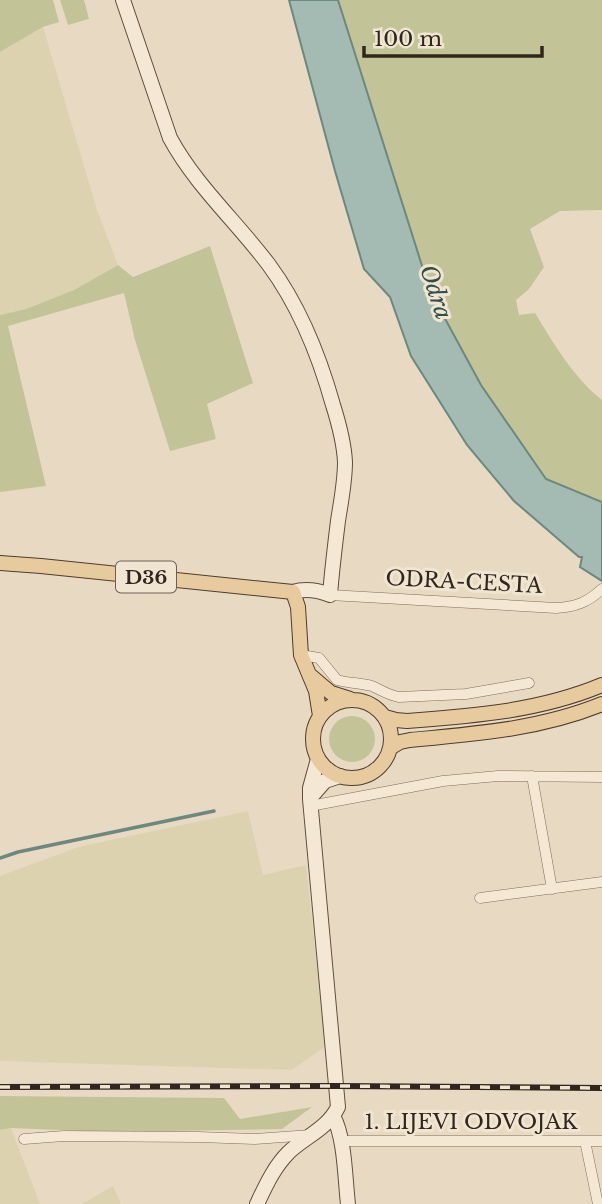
<svg xmlns="http://www.w3.org/2000/svg" width="602" height="1204" font-family="'Libre Baskerville',serif">
<style>
.farmland{fill:#dcd2b0}
.green{fill:#c2c498}
.water{fill:#a4bbb3;stroke:#6c887f;stroke-width:2}
.lines{fill:none;stroke-linecap:round;stroke-linejoin:round}
.stream{stroke:#6c887f;stroke-width:3.5}
.street-casing{stroke:#806c5b;stroke-width:11}
.secondary-casing{stroke:#614d3f;stroke-width:16}
.primary-casing{stroke:#4e3b2f;stroke-width:16}
.street{stroke:#f4e8d4;stroke-width:10}
.secondary{stroke:#f4e8d4;stroke-width:14}
.primary{stroke:#e7cb9e;stroke-width:14}
.rail-casing{stroke:#31261e;stroke-width:6}
.rail{stroke:#f0e5d1;stroke-width:3.5;stroke-dasharray:10;stroke-linecap:butt}
.labels{text-anchor:middle;stroke-width:6;stroke-linejoin:round;paint-order:stroke}
.shield{fill:#f0e5d1;stroke:#6a5f54;stroke-width:2}
.shield-label{font-size:19px;font-weight:bold;fill:#31261e}
.street-label{font-size:21px;fill:#31261e;stroke:#f0e5d1}
.water-label{font-size:23px;font-style:italic;fill:#2f4f4b;stroke:#f0e5d1}
</style>
<rect width="100%" height="100%" fill="#e8dac2"/>
<!-- farmland -->
<path class="farmland" d="M 43,27 L 97,210 L 118,265 L 74,290 L 26,309 L 0,315 L 0,52 Z
M 248,811 L 263,875 L 306,865 L 326,1046 L 292,1070 L 0,1061 L 0,876 L 78,847 Z
M 11,1128 L 40,1204 L 0,1204 L 0,1130 Z
M 113,1186 L 121,1204 L 82,1204 Z"/>
<!-- green -->
<path class="green" d="M 0,0 L 53,0 L 59,22 L 43,27 L 0,52 Z
M 60,0 L 84,0 L 89,19 L 68,25 Z
M 338,0 L 602,0 L 602,210 L 560,211 L 530,229 L 544,267 L 529,289 L 516,300 L 519,315 L 535,313 C 554,344 573,377 602,400 L 602,502 L 546,479 L 481,385 L 430,291 Z
M 210,246 L 253,383 L 207,404 L 216,439 L 170,451 L 135,340 L 124,293 L 8,326 L 46,486 L 0,492 L 0,315 L 26,309 L 74,290 L 118,265 L 133,277 Z
M329 739a23 23 0 1 1 46 0a23 23 0 1 1-46 0Z
M 0,1096 L 224,1098 L 240,1119 L 312,1107 L 282,1129 L 107,1132 L 11,1128 L 0,1130 Z"/>
<!-- water -->
<path class="water" d="M 289,0 L 338,0 L 430,291 L 481,385 L 546,479 L 602,502 L 602,581 L 580,567 L 582,557 L 579,557 L 514,501 L 467,445 L 411,356 L 390,297 L 364,269 L 335,171 Z"/>
<g class="lines">
<!-- stream -->
<path class="stream" d="M 0,858 L 18,852 L 214,811"/>
<defs>
<path id="street" d="M 330,595 L 556,608 C 576,607 588,602 602,589
M 301,655 L 319,658 L 337,680 C 348,683 360,683 372,686 C 381,690 388,695 399,697 L 466,694 L 529,683
M 532,776 L 552,889
M 310,806 L 443,781 L 498,776 L 602,777
M 480,898 L 602,882
M 24,1139 L 64,1136 L 198,1137 L 255,1139 L 311,1135
M 341,1141 L 602,1141
M 585,1141 L 598,1204"/>
<path id="secondary" d="M 123,0 L 170,138 C 196,186 237,222 269,265 C 300,307 319,355 333,405 C 339,424 344,442 345,462 C 345,482 341,501 338,521 C 335,545 332,570 330,595
M 293,592 C 306,588 317,590 330,595
M 311,797 L 325,781 L 340,776
M 333,1116 C 345,1137 345,1179 348,1204
M 257,1204 C 266,1185 274,1167 289,1152 C 305,1137 328,1128 338,1107 L 310,799 L 310,788 L 318,759"/>
<path id="primary" d="M 0,563 L 41,566 L 293,592 L 298,607 L 301,655 L 316,691 L 320,716
M 311,676 L 331,693 L 350,699
M313 739a39 39 0 1 1 78 0a39 39 0 1 1-78 0Z
M 385,717 L 396,720 L 407,721 C 474,716 540,711 602,685
M 390,748 L 400,742 L 410,740 C 475,734 541,729 602,704"/>
</defs>
<!-- street casing -->
<use href="#street" class="street-casing"/>
<!-- secondary casing -->
<use href="#secondary" class="secondary-casing"/>
<!-- primary casing -->
<use href="#primary" class="primary-casing"/>
<!-- street -->
<use href="#street" class="street"/>
<!-- secondary -->
<use href="#secondary" class="secondary"/>
<!-- primary -->
<use href="#primary" class="primary"/>
<defs>
<path id="rail" d="M 0,1087 L 336,1086 L 602,1088"/>
</defs>
<!-- rail casing -->
<use href="#rail" class="rail-casing"/>
<!-- rail -->
<use href="#rail" class="rail"/>
</g>
<g class="labels">
<!-- shield labels -->
<rect class="shield" x="116" y="561.5" width="60" height="31" rx="5"/>
<g class="shield-label">
<text x="146" y="584">D36</text>
</g>
<!-- street labels -->
<g class="street-label">
<text transform="translate(464 582) rotate(3)" y="7">ODRA-CESTA</text>
<text x="471" y="1129">1. LIJEVI ODVOJAK</text>
</g>
<!-- water labels -->
<g class="water-label">
<text transform="translate(436 292) rotate(72)" y="8">Odra</text>
</g>
</g>
<!-- scale -->
<path d="M364 46v10h178v-10" fill="none" stroke="#31261e" stroke-width="3.5"/>
<text x="374" y="46" font-size="21" fill="#31261e" stroke="#f0e5d1" stroke-width="5" paint-order="stroke">100 m</text>
</svg>
